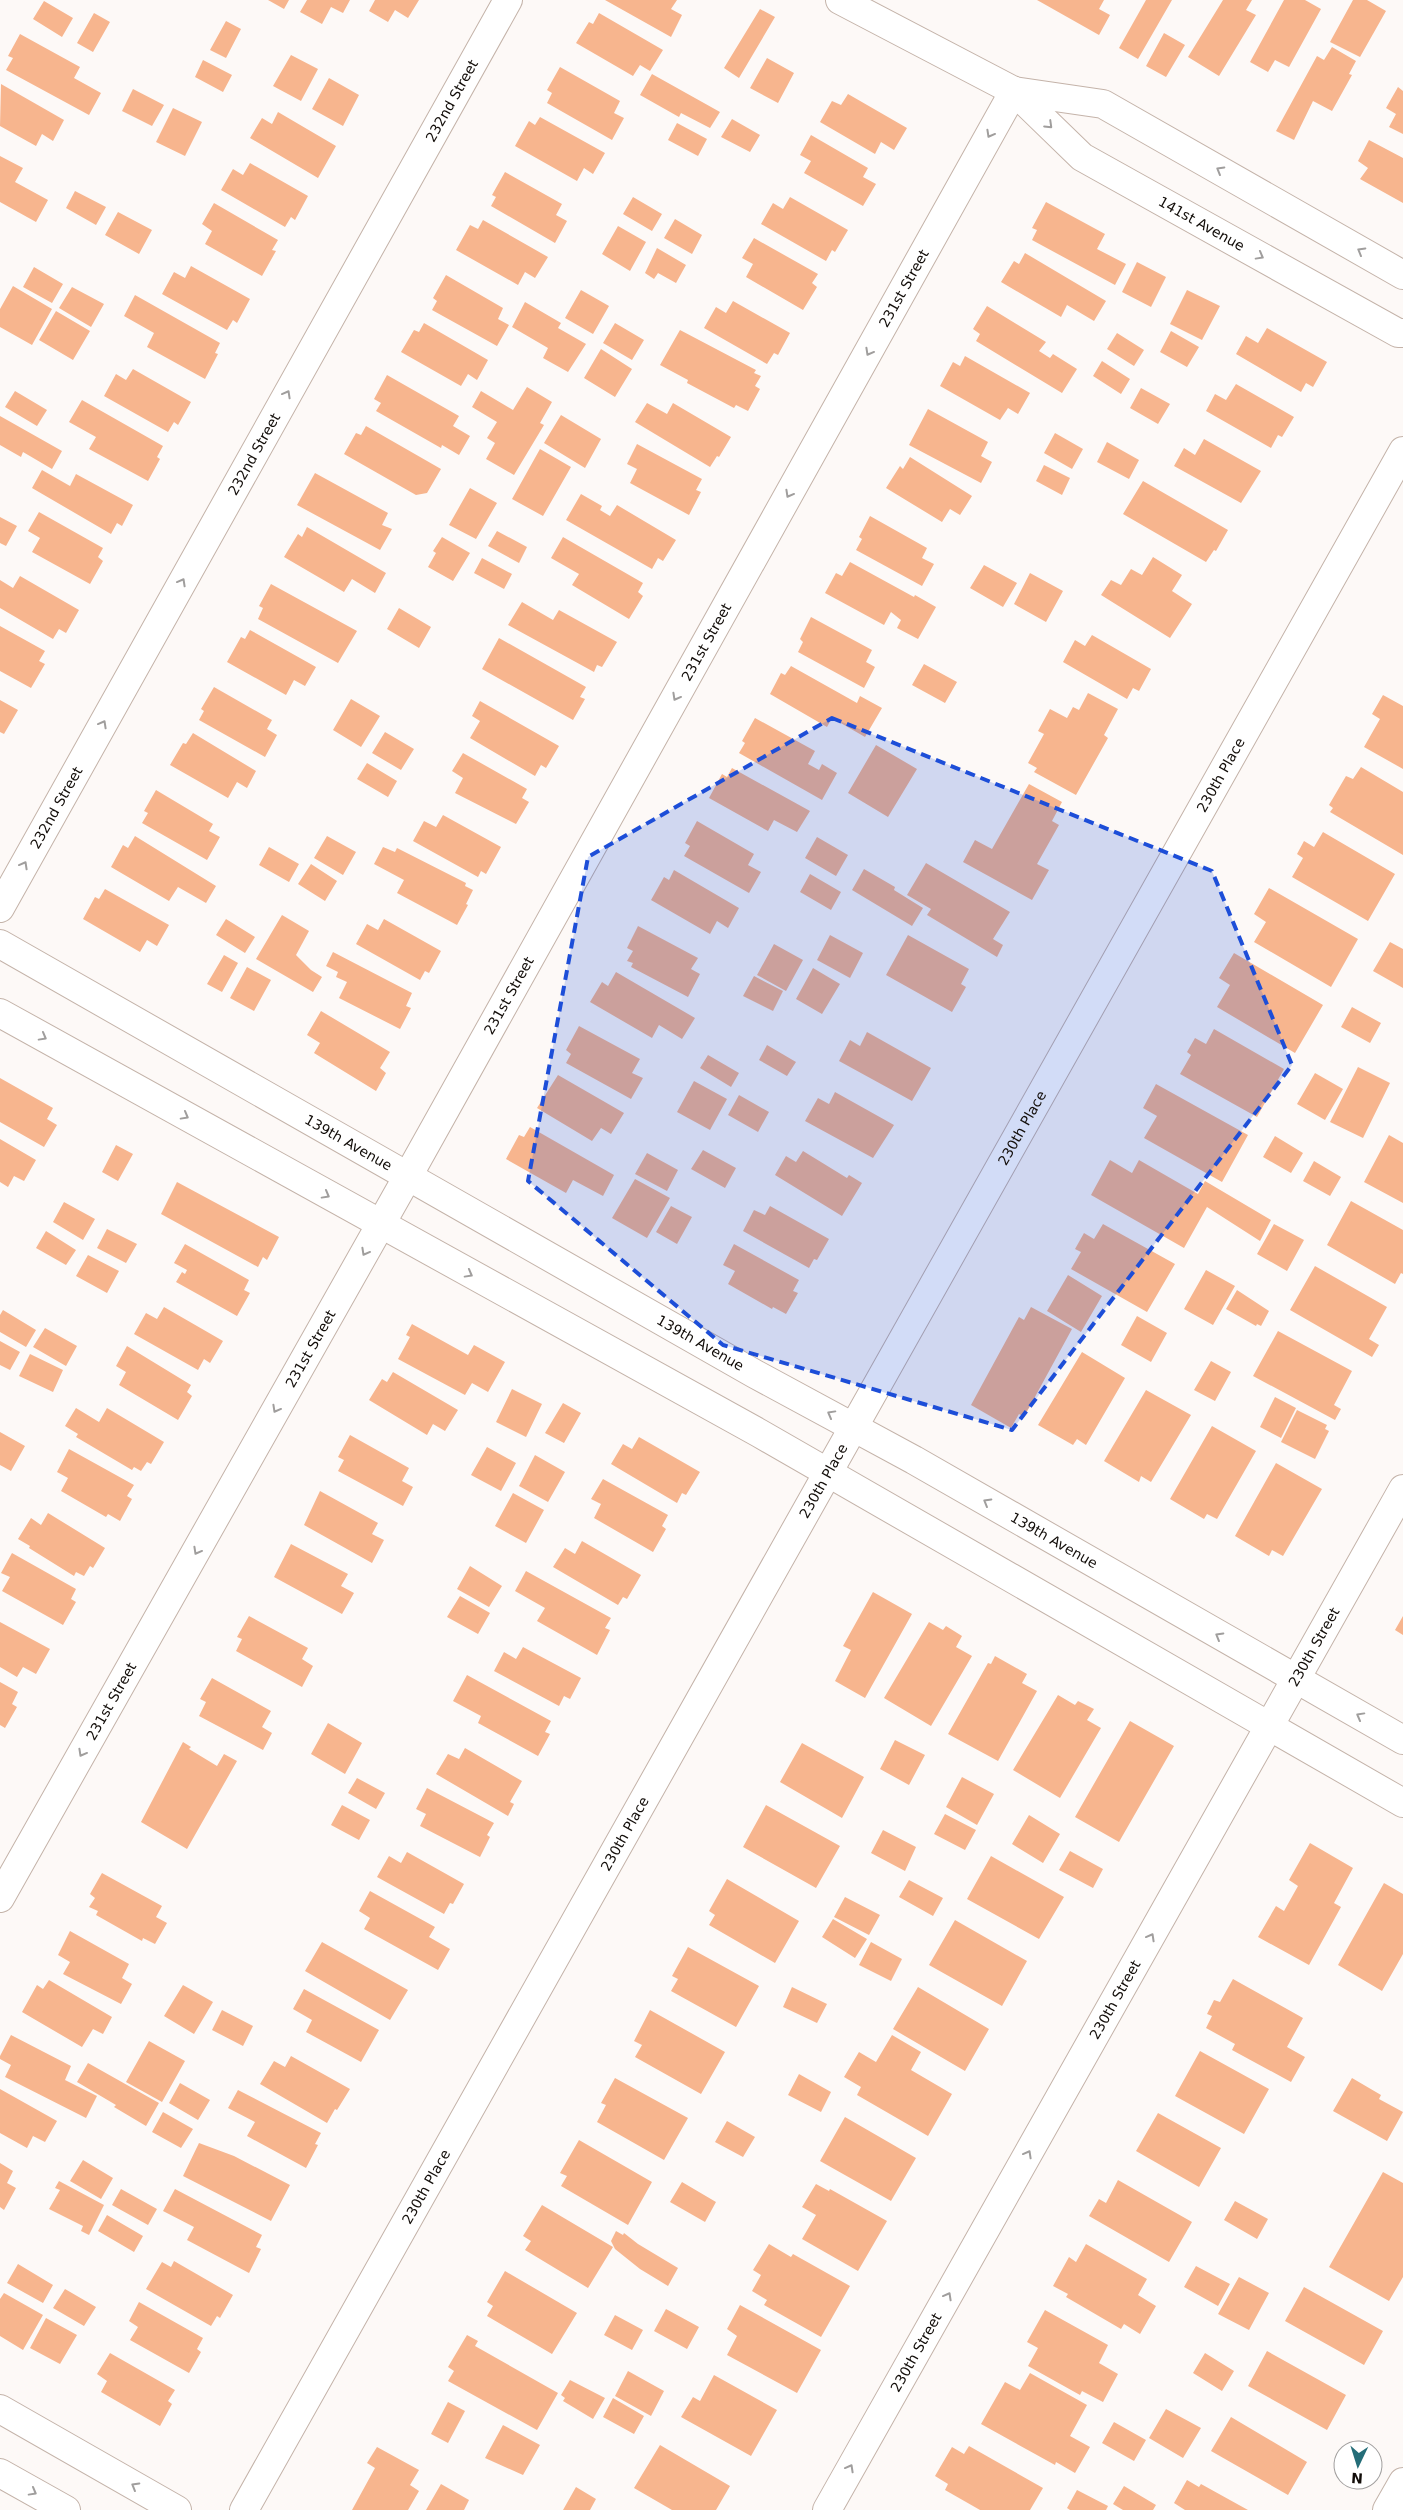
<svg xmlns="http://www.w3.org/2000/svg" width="1403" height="2510" font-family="'DejaVu Sans',sans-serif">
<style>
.building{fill:#f7b58e}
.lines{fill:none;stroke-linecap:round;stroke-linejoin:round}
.minor-casing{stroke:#c4b3a9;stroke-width:30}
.minor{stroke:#fff;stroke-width:28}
.oneway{stroke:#a09e9d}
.marked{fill:#1d4ed8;fill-opacity:0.2;stroke:#1d4ed8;stroke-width:4;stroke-dasharray:10 6;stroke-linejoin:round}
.labels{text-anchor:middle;stroke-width:4;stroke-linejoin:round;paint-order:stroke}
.street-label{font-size:14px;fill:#120d09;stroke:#fff}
</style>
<rect width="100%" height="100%" fill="#fdf9f7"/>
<!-- building -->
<path class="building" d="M 268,0 L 289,0 L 284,9 Z
M 307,0 L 350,0 L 343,13 L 331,7 L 322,24 L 300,12 Z
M 375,0 L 419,0 L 408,18 L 395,10 L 388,22 L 369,11 Z
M 605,0 L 677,0 L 671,9 L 682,15 L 671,37 Z
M 1037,0 L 1104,0 L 1099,9 L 1110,15 L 1099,35 Z
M 1146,0 L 1172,0 L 1138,59 L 1119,48 Z
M 1223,0 L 1252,0 L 1246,10 L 1256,15 L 1219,76 L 1188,57 Z
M 1284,0 L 1305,0 L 1321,9 L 1289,67 L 1275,60 L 1268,72 L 1250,62 Z
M 1353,0 L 1367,0 L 1386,11 L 1360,57 L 1330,42 Z
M 44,1 L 73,18 L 62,37 L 33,19 Z
M 760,9 L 775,17 L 739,78 L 724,68 Z
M 94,13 L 110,22 L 93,52 L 77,43 Z
M 599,13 L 663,50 L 650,71 L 640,65 L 633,76 L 576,43 L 589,22 L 593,24 Z
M 226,21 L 241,29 L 226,58 L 210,50 Z
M 1164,33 L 1185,45 L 1166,77 L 1146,66 Z
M 20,34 L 80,67 L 74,78 L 101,93 L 89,115 L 6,70 L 13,58 L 8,56 Z
M 1332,47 L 1356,61 L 1349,74 L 1352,75 L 1332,111 L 1313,101 L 1294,140 L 1276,131 L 1317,56 L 1324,60 Z
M 291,55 L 318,69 L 301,101 L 273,86 Z
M 767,58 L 794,73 L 778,103 L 750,88 Z
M 203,60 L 232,75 L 223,92 L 195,77 Z
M 560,67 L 620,101 L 614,113 L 624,118 L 612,140 L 547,103 L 552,93 L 547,90 Z
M 652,74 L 720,112 L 710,128 L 681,113 L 679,117 L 640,95 Z
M 329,78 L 359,95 L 343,126 L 312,109 Z
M 1,84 L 64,120 L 53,141 L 42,134 L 36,146 L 0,126 Z
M 1398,87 L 1403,91 L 1403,134 L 1389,127 L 1396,114 L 1386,108 Z
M 133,89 L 164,105 L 152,126 L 122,111 Z
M 848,94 L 907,128 L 894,150 L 881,142 L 875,154 L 820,122 L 832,101 L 841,105 Z
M 173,108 L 202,122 L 185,156 L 156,142 Z
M 278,112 L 336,146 L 318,178 L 250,138 L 262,118 L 272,124 Z
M 540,117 L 605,153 L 593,174 L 584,168 L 577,181 L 515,146 L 529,121 L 535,125 Z
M 732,119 L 760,135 L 750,152 L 721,137 Z
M 677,123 L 707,139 L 698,156 L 668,140 Z
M 811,135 L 868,168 L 863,177 L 876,184 L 863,206 L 804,173 L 811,161 L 800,155 Z
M 1369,140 L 1403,158 L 1403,203 L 1360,179 L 1368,168 L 1358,161 Z
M 0,156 L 23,168 L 15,182 L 48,200 L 36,222 L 0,202 Z
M 250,163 L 308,196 L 295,220 L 291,217 L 285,227 L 221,190 L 233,169 L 243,175 Z
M 505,172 L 562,204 L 556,215 L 567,221 L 555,243 L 491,206 L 496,197 L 492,195 Z
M 75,191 L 106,207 L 96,225 L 66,208 Z
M 633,197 L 662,214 L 652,231 L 623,214 Z
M 790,197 L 848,230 L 835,252 L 832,250 L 826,261 L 761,224 L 773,203 L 783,209 Z
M 1046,202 L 1105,234 L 1097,249 L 1126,264 L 1115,285 L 1032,240 L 1037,230 L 1032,228 Z
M 214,203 L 278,240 L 272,250 L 276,251 L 262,276 L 205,244 L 212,231 L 202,224 Z
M 118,212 L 152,230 L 139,254 L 105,235 Z
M 675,219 L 702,235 L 692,254 L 664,238 Z
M 483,220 L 548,257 L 535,278 L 525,272 L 518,285 L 456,250 L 470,225 L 478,229 Z
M 618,226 L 646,242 L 630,271 L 602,254 Z
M 754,238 L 818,274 L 812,283 L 817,287 L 803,310 L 746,277 L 753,264 L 742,258 Z
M 657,248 L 686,265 L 676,283 L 658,273 L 654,279 L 645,273 Z
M 1025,253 L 1106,301 L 1094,321 L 1067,305 L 1061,317 L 1001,282 L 1014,261 L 1019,264 Z
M 1137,262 L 1166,277 L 1151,307 L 1122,292 Z
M 191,266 L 250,299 L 237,323 L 233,320 L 227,330 L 162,294 L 174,272 L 185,278 Z
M 34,267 L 63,284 L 52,303 L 23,287 Z
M 446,275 L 503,308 L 498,319 L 509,325 L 497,346 L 432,310 L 437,301 L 433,298 Z
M 13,286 L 52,309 L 32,345 L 0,327 L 0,309 Z
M 72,287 L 104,304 L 91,327 L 59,308 Z
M 581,290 L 609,306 L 593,334 L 565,318 Z
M 1187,290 L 1220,306 L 1202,340 L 1170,324 Z
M 135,295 L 220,343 L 215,353 L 218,354 L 205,379 L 147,347 L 154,333 L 124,316 Z
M 733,301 L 790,333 L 778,355 L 774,353 L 767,364 L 704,328 L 716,307 L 726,313 Z
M 525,302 L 561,323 L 558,328 L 586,344 L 568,372 L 543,358 L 548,348 L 512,327 Z
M 987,306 L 1046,342 L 1039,351 L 1050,358 L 1053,354 L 1077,369 L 1062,393 L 976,341 L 980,334 L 973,329 Z
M 56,311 L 90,331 L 73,360 L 39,340 Z
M 424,323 L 488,360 L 477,380 L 468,374 L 461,386 L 401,352 L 414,330 L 419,332 Z
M 615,323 L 644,340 L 632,360 L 603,343 Z
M 1267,328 L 1327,362 L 1313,387 L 1306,383 L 1301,392 L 1236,354 L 1246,336 L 1258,343 Z
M 680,330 L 756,370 L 754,373 L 761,376 L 755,386 L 760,389 L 748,411 L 736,405 L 734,408 L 687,383 L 688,380 L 660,365 Z
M 1171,331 L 1199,347 L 1187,367 L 1160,352 Z
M 1117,333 L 1144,350 L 1134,366 L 1107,349 Z
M 601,349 L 632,369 L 615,397 L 584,378 Z
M 965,356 L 1030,393 L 1018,414 L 1008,408 L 1000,420 L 940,386 L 953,362 L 960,366 Z
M 1102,361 L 1130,379 L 1121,394 L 1093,376 Z
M 133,369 L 191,402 L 178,425 L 174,422 L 168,432 L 104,396 L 116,374 L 126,380 Z
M 387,375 L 459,416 L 453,426 L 470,436 L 459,455 L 442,445 L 441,448 L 376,411 L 381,403 L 374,399 Z
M 1236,384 L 1294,417 L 1282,437 L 1278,435 L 1271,448 L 1206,411 L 1215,394 L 1226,400 Z
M 527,387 L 552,402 L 540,423 L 544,425 L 514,475 L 486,459 L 495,443 L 487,438 L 497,422 L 472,407 L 481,391 L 513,410 Z
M 1141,388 L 1170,404 L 1158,424 L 1130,408 Z
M 15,391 L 47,410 L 37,426 L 5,407 Z
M 82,400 L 163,446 L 157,457 L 160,459 L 148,481 L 89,449 L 96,437 L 69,422 Z
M 647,403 L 667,414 L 673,403 L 731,437 L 719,457 L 717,456 L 710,467 L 635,422 Z
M 928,409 L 988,442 L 981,456 L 992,462 L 981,483 L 909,445 Z
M 561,415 L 601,439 L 585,468 L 544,443 Z
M 0,416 L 62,451 L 52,469 L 23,452 L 21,457 L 0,445 Z
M 366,426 L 441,469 L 427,493 L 416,495 L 344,454 L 356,433 L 361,435 Z
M 1055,433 L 1083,449 L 1072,469 L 1044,453 Z
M 1204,439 L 1261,471 L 1241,503 L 1174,466 L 1184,448 L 1195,455 Z
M 1107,442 L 1139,460 L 1129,479 L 1097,462 Z
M 637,444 L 702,479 L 696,490 L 701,492 L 689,515 L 630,483 L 637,469 L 627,464 Z
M 540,449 L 571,467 L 543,516 L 512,499 Z
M 910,457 L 972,496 L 960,515 L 950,509 L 942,522 L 886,488 L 900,466 L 903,469 Z
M 1044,465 L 1070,478 L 1062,495 L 1036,481 Z
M 42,470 L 70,486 L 76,474 L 133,505 L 122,526 L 117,523 L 111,534 L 32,488 Z
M 315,473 L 388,513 L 382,525 L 392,529 L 380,550 L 297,505 Z
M 1143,481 L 1228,530 L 1216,551 L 1214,550 L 1206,562 L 1123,514 Z
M 470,488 L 497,503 L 476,539 L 449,525 Z
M 581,494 L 602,506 L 600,510 L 610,516 L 617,505 L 676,540 L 663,561 L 658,558 L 652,569 L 566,520 Z
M 39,512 L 103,548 L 98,557 L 103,561 L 90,584 L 32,552 L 40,538 L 28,531 Z
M 870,516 L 927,548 L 922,558 L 934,564 L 922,586 L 856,550 L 862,539 L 859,537 Z
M 0,517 L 17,526 L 6,546 L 0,543 Z
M 307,527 L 386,573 L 375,593 L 352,579 L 344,592 L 284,557 L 298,534 L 302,537 Z
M 497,531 L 527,547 L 519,563 L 488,546 Z
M 442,537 L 470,553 L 453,581 L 428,567 L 436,553 L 433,551 Z
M 563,537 L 643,583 L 638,592 L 643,596 L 629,619 L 572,585 L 579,574 L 551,558 Z
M 1153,557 L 1182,575 L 1172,591 L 1192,604 L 1170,638 L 1101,595 L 1111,580 L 1121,585 L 1131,569 L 1142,575 Z
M 482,558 L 512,574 L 504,589 L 474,573 Z
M 850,562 L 914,597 L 915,595 L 936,607 L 918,639 L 897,628 L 901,620 L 891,612 L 884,625 L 825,593 L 836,573 L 842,576 Z
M 984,565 L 1017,583 L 1003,607 L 970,588 Z
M 1030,573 L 1063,591 L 1046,622 L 1014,604 Z
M 20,576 L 79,610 L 66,633 L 59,629 L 53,639 L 0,608 L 0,580 L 13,588 Z
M 271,584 L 357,631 L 338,663 L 258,619 L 263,608 L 259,606 Z
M 522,602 L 553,620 L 559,610 L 617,642 L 602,667 L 597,665 L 594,672 L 508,625 Z
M 399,608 L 431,627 L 419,648 L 387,629 Z
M 811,617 L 872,650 L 866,662 L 875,667 L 864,688 L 798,652 L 803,642 L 800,639 Z
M 0,626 L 45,651 L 39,661 L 45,664 L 31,688 L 0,671 Z
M 250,630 L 316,667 L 305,686 L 294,680 L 286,695 L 227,662 L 241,637 L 245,639 Z
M 1092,635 L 1151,669 L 1139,691 L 1133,688 L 1127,699 L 1063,662 L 1075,640 L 1085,646 Z
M 499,638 L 586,687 L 580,697 L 585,699 L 573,720 L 482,669 Z
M 924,664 L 957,682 L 945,703 L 912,685 Z
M 791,666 L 857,703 L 860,696 L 882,708 L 865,737 L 832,718 L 827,727 L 770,694 L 781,673 L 785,675 Z
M 214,687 L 272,720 L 267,729 L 277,735 L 265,757 L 199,720 L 204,711 L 201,709 Z
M 1088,693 L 1118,709 L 1104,735 L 1108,738 L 1076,795 L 1034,772 L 1037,768 L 1028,763 L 1044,734 L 1038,731 L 1050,709 L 1067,718 L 1073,707 L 1079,710 Z
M 1383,695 L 1403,706 L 1403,769 L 1364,747 L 1380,719 L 1372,714 Z
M 351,699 L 380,716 L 361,747 L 333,730 Z
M 0,700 L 18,710 L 4,734 L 0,732 Z
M 480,701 L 559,746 L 546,768 L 541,765 L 535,776 L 470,738 L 480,721 L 472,716 Z
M 755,718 L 815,751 L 808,764 L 819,770 L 822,764 L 837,773 L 822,800 L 739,753 L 745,743 L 742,741 Z
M 385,732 L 414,749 L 401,770 L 372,753 Z
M 193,733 L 256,771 L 247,788 L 237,782 L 228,798 L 170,765 L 183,743 L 186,744 Z
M 876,745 L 917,769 L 888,817 L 848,793 Z
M 463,753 L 527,789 L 522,798 L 529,802 L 516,824 L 455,793 L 463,778 L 452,771 Z
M 367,763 L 397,781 L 388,797 L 357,779 Z
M 1361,767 L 1403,792 L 1403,855 L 1330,812 L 1333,808 L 1329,805 L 1346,776 L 1353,779 Z
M 732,768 L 810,811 L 797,832 L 774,820 L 768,831 L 709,798 L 722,774 L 727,777 Z
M 1029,784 L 1062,802 L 1052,821 L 1059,825 L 1037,864 L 1049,870 L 1032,900 L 963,862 L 975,840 L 992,849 Z
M 156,790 L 213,824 L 209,831 L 220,837 L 207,860 L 142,823 L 148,813 L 144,811 Z
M 443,815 L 501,847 L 486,874 L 481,871 L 478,877 L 413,841 L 424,821 L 436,827 Z
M 697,821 L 754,854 L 748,865 L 761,872 L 749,893 L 684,856 L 690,846 L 685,843 Z
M 1323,832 L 1395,874 L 1368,921 L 1292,877 L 1303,858 L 1297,854 L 1304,841 L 1314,847 Z
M 135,836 L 216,886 L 206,903 L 178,887 L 169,901 L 111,867 L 123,845 L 128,848 Z
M 327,836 L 356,852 L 343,875 L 314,858 Z
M 817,837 L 848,855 L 836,876 L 805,858 Z
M 269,847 L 299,864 L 289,882 L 259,865 Z
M 383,847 L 395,852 L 397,848 L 466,883 L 465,886 L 473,890 L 466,904 L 468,905 L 457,925 L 397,893 L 404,880 L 374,864 Z
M 926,863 L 1010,912 L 993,939 L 1003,945 L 997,957 L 927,915 L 931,909 L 907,895 Z
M 311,864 L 337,881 L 325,901 L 298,884 Z
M 864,869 L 895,887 L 894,890 L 923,908 L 912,926 L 852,890 Z
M 674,870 L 739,908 L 728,928 L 717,921 L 710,934 L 651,900 L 664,877 L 669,880 Z
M 810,874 L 841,892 L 831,910 L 800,892 Z
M 1269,888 L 1358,939 L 1331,987 L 1254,942 L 1266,922 L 1254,914 Z
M 105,889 L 169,925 L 157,946 L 147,940 L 140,952 L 83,919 L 95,897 L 99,899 Z
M 282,915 L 309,931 L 296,955 L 311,970 L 322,977 L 313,992 L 256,959 Z
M 226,919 L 255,937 L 245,953 L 216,935 Z
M 384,919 L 441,951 L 429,973 L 425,971 L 420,980 L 356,944 L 367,924 L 378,930 Z
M 638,926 L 698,958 L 691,969 L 700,974 L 688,997 L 631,967 L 633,963 L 627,961 L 633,951 L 627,948 Z
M 830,935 L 863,953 L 850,978 L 817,960 Z
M 908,935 L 969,969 L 961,984 L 966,987 L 952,1012 L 886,975 Z
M 1390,942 L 1403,949 L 1403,988 L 1373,971 Z
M 774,944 L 803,960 L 786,991 L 757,975 Z
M 333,952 L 412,993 L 406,1006 L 411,1008 L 400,1029 L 339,998 L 347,982 L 336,977 L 338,972 L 326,966 Z
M 1234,953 L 1323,1005 L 1295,1053 L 1217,1007 L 1230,985 L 1219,978 Z
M 224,955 L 238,963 L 222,992 L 207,984 Z
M 247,967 L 271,980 L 254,1011 L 230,998 Z
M 813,968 L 840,984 L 822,1014 L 796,999 Z
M 616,972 L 695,1018 L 682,1039 L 659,1025 L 652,1038 L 590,1002 L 602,982 L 608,986 Z
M 754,976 L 783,991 L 773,1011 L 743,996 Z
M 1352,1007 L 1381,1023 L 1370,1043 L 1341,1027 Z
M 321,1011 L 390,1052 L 380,1068 L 386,1073 L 376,1091 L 314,1053 L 320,1043 L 307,1035 Z
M 579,1026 L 640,1059 L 632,1073 L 643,1078 L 631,1099 L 566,1063 L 571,1054 L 566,1050 Z
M 1214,1029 L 1284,1069 L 1257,1117 L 1180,1074 L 1191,1055 L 1187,1052 L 1195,1038 L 1206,1044 Z
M 867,1032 L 931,1068 L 912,1101 L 839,1061 L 850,1040 L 860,1046 Z
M 767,1045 L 796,1062 L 787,1076 L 759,1060 Z
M 708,1055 L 739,1073 L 731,1087 L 700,1068 Z
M 1358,1067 L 1390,1083 L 1363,1138 L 1330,1122 Z
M 1315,1073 L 1343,1089 L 1325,1120 L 1297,1104 Z
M 558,1075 L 624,1113 L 611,1134 L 601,1128 L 592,1141 L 537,1108 Z
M 0,1078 L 53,1108 L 47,1119 L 57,1125 L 44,1147 L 0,1122 Z
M 694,1081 L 727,1099 L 710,1130 L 677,1112 Z
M 1156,1084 L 1248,1135 L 1222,1182 L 1144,1138 L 1157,1116 L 1143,1108 Z
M 835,1092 L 894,1125 L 873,1158 L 805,1121 L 818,1098 L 829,1104 Z
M 739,1095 L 769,1112 L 758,1132 L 728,1115 Z
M 530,1127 L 614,1175 L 603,1196 L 573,1180 L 566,1193 L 506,1159 L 519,1135 L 524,1137 Z
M 1389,1135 L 1403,1143 L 1403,1203 L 1364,1182 Z
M 1275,1136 L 1303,1153 L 1291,1173 L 1263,1157 Z
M 0,1139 L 36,1160 L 24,1181 L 14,1176 L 8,1187 L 0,1182 Z
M 116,1145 L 133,1154 L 118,1181 L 102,1172 Z
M 703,1150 L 736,1168 L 725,1188 L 691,1169 Z
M 803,1151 L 847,1178 L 849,1175 L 862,1183 L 842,1216 L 775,1175 L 786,1156 L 796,1162 Z
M 647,1153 L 678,1170 L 667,1191 L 635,1174 Z
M 1110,1160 L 1132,1173 L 1139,1160 L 1198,1194 L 1205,1181 L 1271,1220 L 1260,1241 L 1207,1207 L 1184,1248 L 1091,1195 Z
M 1314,1161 L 1341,1177 L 1330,1196 L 1303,1181 Z
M 635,1179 L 670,1198 L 647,1238 L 612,1218 Z
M 177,1182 L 279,1237 L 267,1260 L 263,1257 L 258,1267 L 161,1214 Z
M 1351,1201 L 1403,1230 L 1403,1274 L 1401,1273 L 1395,1284 L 1327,1245 Z
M 64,1202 L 95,1219 L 83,1240 L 53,1222 Z
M 671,1206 L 692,1217 L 677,1244 L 656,1232 Z
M 770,1206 L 829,1239 L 817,1260 L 814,1259 L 809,1268 L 743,1231 L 754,1210 L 765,1215 Z
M 1103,1224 L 1175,1264 L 1147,1312 L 1071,1269 L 1081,1252 L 1075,1249 L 1084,1233 L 1094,1239 Z
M 1274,1224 L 1304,1240 L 1287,1271 L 1257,1254 Z
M 107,1229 L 137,1244 L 126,1263 L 97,1248 Z
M 46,1231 L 76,1250 L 66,1265 L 36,1248 Z
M 185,1244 L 249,1280 L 244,1290 L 250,1293 L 237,1316 L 176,1282 L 182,1272 L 185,1274 L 187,1270 L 174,1263 Z
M 734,1244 L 799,1280 L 793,1291 L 798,1293 L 786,1314 L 773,1307 L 772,1309 L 728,1284 L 735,1271 L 723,1265 Z
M 88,1255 L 119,1271 L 107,1293 L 76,1276 Z
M 1315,1266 L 1387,1307 L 1369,1339 L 1379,1345 L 1372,1357 L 1290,1310 Z
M 1206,1270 L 1235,1286 L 1213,1325 L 1184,1309 Z
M 1068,1275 L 1102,1296 L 1081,1332 L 1047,1311 Z
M 1237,1290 L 1269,1311 L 1261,1326 L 1257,1324 L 1256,1326 L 1226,1309 Z
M 164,1307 L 223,1341 L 210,1363 L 204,1359 L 198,1370 L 134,1334 L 146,1313 L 157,1319 Z
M 1031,1307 L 1072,1329 L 1024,1417 L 1019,1414 L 1011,1428 L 971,1405 L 1019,1317 L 1024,1320 Z
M 3,1310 L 36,1330 L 26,1347 L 0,1332 L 0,1315 Z
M 1137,1316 L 1167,1333 L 1151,1362 L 1121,1345 Z
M 412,1324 L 468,1355 L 474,1345 L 505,1362 L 488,1392 L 472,1383 L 465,1395 L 398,1359 L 410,1337 L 406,1335 Z
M 45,1328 L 77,1346 L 66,1366 L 33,1347 Z
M 1278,1331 L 1352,1371 L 1334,1405 L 1341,1409 L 1335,1420 L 1253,1376 Z
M 0,1341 L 20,1352 L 10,1370 L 0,1365 Z
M 127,1346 L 191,1385 L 187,1392 L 192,1396 L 178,1420 L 119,1385 L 126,1372 L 116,1366 Z
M 1082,1352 L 1125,1378 L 1086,1445 L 1077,1439 L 1073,1445 L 1038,1425 Z
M 30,1354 L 63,1370 L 53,1392 L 19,1376 Z
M 1211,1361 L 1231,1372 L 1215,1401 L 1194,1390 Z
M 393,1372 L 458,1410 L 445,1431 L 433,1424 L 427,1435 L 369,1400 L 382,1379 L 387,1382 Z
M 512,1389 L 542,1404 L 526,1437 L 496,1422 Z
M 1146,1390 L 1191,1415 L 1151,1482 L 1141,1476 L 1139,1482 L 1104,1461 Z
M 1275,1397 L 1296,1408 L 1281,1438 L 1260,1427 Z
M 563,1403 L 581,1413 L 564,1443 L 545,1433 Z
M 76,1408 L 99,1422 L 107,1408 L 164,1442 L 151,1464 L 147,1462 L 141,1471 L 134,1467 L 132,1470 L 76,1437 L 78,1434 L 65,1426 Z
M 1297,1410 L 1327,1425 L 1325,1429 L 1329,1431 L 1315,1459 L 1281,1442 Z
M 1212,1426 L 1256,1451 L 1217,1519 L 1207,1514 L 1204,1519 L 1170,1499 Z
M 0,1432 L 25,1446 L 11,1471 L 0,1465 Z
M 350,1435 L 409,1468 L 402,1481 L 413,1487 L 403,1506 L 338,1471 L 344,1460 L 338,1457 Z
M 639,1437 L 700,1472 L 686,1495 L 682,1493 L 677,1503 L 611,1464 L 623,1444 L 632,1449 Z
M 487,1447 L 516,1463 L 501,1491 L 471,1475 Z
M 69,1449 L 134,1485 L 127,1496 L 132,1499 L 120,1521 L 108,1514 L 106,1517 L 61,1491 L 68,1478 L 57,1472 Z
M 535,1455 L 565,1472 L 548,1502 L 519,1486 Z
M 1276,1463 L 1322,1489 L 1283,1556 L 1272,1550 L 1269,1556 L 1235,1536 Z
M 603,1479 L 668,1515 L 662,1526 L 666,1529 L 653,1552 L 594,1518 L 601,1504 L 591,1499 Z
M 320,1491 L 378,1523 L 372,1534 L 384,1540 L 372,1563 L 304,1525 Z
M 513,1493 L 544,1510 L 526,1543 L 495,1526 Z
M 48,1513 L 105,1548 L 93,1568 L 90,1566 L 84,1576 L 76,1572 L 74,1576 L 29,1548 L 30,1546 L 18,1539 L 31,1518 L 41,1525 Z
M 582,1541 L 641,1575 L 627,1599 L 623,1597 L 618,1605 L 553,1567 L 565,1548 L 575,1554 Z
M 291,1544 L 348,1574 L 341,1586 L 354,1593 L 342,1614 L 274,1577 Z
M 12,1553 L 76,1589 L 71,1599 L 76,1602 L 63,1625 L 2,1591 L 10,1577 L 1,1573 Z
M 470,1566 L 502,1586 L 489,1607 L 457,1589 Z
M 526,1571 L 611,1618 L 605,1628 L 610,1630 L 597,1655 L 537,1621 L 545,1608 L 515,1591 Z
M 873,1592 L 912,1614 L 865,1698 L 835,1681 L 851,1650 L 843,1646 Z
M 460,1596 L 490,1613 L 478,1634 L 447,1617 Z
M 249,1616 L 308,1648 L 302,1659 L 313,1666 L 302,1687 L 236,1651 L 242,1639 L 237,1637 Z
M 1403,1616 L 1403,1635 L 1395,1630 Z
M 0,1622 L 50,1649 L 36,1674 L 23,1667 L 17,1677 L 0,1667 Z
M 929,1622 L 943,1630 L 946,1626 L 962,1636 L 956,1647 L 972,1656 L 931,1726 L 884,1698 Z
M 523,1647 L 581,1678 L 570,1699 L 564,1696 L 559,1706 L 494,1671 L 504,1652 L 516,1659 Z
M 995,1656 L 1027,1674 L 1022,1683 L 1037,1691 L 998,1761 L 948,1734 L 988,1663 L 991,1664 Z
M 467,1675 L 551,1721 L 545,1732 L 550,1734 L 538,1756 L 478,1723 L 481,1716 L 453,1701 Z
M 212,1678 L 271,1711 L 262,1727 L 272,1733 L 263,1750 L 199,1716 L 206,1702 L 200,1699 Z
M 0,1682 L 18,1692 L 12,1704 L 17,1707 L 5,1728 L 0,1725 Z
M 1058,1695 L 1075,1705 L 1078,1701 L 1094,1709 L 1087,1720 L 1101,1728 L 1060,1798 L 1013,1770 Z
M 1130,1721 L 1174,1746 L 1119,1842 L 1075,1817 Z
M 328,1723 L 362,1743 L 345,1774 L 311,1754 Z
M 895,1740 L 925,1755 L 909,1785 L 880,1769 Z
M 183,1742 L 191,1747 L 189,1749 L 217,1766 L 224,1754 L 237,1761 L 187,1849 L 141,1822 Z
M 802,1743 L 864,1777 L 842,1818 L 780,1782 Z
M 465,1748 L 522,1781 L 510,1802 L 514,1804 L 508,1816 L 436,1774 L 448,1754 L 459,1759 Z
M 962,1777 L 994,1794 L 977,1825 L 946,1807 Z
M 357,1778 L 385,1793 L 376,1809 L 348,1793 Z
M 427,1788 L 494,1823 L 487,1835 L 490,1837 L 480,1857 L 420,1826 L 426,1814 L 416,1809 Z
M 342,1805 L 370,1820 L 359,1840 L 331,1825 Z
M 766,1805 L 840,1846 L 816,1888 L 743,1847 Z
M 945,1814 L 976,1830 L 965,1850 L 934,1834 Z
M 1029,1815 L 1060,1834 L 1043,1863 L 1012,1844 Z
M 883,1830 L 916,1847 L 905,1871 L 871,1853 Z
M 1310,1843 L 1353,1868 L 1334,1903 L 1341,1907 L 1309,1965 L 1258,1937 L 1276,1906 L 1284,1911 L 1298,1886 L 1289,1880 Z
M 1070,1851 L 1103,1869 L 1093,1888 L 1059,1870 Z
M 407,1852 L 464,1884 L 453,1904 L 450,1903 L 444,1914 L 377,1877 L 389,1856 L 401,1863 Z
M 991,1856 L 1064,1897 L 1039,1939 L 967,1899 Z
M 102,1873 L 162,1906 L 156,1917 L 167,1923 L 155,1944 L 143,1938 L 142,1941 L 96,1915 L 98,1911 L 89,1907 L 95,1898 L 90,1894 Z
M 727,1879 L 799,1921 L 775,1963 L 709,1925 L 715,1915 L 709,1911 Z
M 909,1880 L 943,1898 L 933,1916 L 899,1897 Z
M 1384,1883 L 1403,1894 L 1403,1954 L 1382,1991 L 1338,1965 Z
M 370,1891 L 435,1927 L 429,1937 L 450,1949 L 438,1970 L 364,1929 L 370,1918 L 359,1911 Z
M 845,1897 L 880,1915 L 869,1935 L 834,1917 Z
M 833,1919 L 867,1939 L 855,1958 L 822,1937 Z
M 955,1920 L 1027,1961 L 1002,2006 L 929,1965 Z
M 70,1931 L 129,1964 L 122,1978 L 132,1984 L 121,2004 L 63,1974 L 70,1962 L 58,1955 Z
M 322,1942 L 408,1990 L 390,2020 L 305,1971 Z
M 871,1942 L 902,1959 L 891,1981 L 859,1965 Z
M 688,1947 L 759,1986 L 736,2027 L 671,1991 L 678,1979 L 672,1976 Z
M 1233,1979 L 1303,2018 L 1287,2047 L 1305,2057 L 1291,2082 L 1232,2050 L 1235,2044 L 1206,2028 L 1212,2016 L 1207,2014 L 1214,2000 L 1220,2002 Z
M 49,1980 L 112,2017 L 103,2034 L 93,2029 L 82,2047 L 22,2012 L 37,1985 L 43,1989 Z
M 183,1985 L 213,2002 L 194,2034 L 164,2016 Z
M 792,1987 L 827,2004 L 817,2023 L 783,2007 Z
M 918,1987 L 989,2029 L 965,2071 L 893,2029 Z
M 304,1989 L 379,2030 L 361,2062 L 306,2032 L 312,2020 L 293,2009 Z
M 222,2010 L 253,2026 L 243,2046 L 212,2030 Z
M 650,2010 L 725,2052 L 701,2094 L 635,2057 L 642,2045 L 634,2041 Z
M 11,2035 L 71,2066 L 65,2080 L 97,2096 L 86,2118 L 5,2077 L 11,2065 L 0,2059 L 0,2056 Z
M 892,2035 L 921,2052 L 911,2070 L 952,2094 L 928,2136 L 857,2095 L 861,2087 L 844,2077 L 859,2052 L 876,2062 Z
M 149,2041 L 185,2061 L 162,2102 L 126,2082 Z
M 1200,2051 L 1269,2089 L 1244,2134 L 1175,2096 Z
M 291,2056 L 350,2089 L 337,2110 L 335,2109 L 327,2123 L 260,2084 L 274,2061 L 285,2067 Z
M 88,2063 L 159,2103 L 146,2126 L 114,2107 L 116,2105 L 77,2082 Z
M 799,2074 L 831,2092 L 821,2112 L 788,2095 Z
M 615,2078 L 688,2118 L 664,2160 L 597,2122 L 606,2105 L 601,2103 Z
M 1352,2078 L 1381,2095 L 1379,2099 L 1403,2112 L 1387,2141 L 1333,2111 Z
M 180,2083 L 210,2100 L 198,2120 L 169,2103 Z
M 0,2089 L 57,2121 L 45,2142 L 33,2136 L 27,2148 L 0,2133 Z
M 238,2090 L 321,2133 L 315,2144 L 318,2145 L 306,2168 L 247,2136 L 255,2122 L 228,2108 Z
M 163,2112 L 193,2129 L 181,2148 L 152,2132 Z
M 1158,2113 L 1221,2148 L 1199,2187 L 1136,2151 Z
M 845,2117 L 916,2158 L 891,2201 L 820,2161 Z
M 727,2121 L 755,2137 L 743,2157 L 715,2142 Z
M 579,2140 L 652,2182 L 628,2225 L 561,2186 L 567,2176 L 560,2173 Z
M 199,2143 L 234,2156 L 290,2185 L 271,2221 L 183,2176 Z
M 83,2160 L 113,2178 L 101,2199 L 70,2181 Z
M 0,2163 L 13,2171 L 7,2183 L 16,2188 L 4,2210 L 0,2207 Z
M 1383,2172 L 1403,2183 L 1403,2277 L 1389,2301 L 1329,2267 Z
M 1118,2180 L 1192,2222 L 1169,2262 L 1089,2216 L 1099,2199 L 1106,2203 Z
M 59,2181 L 104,2205 L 89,2235 L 81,2231 L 83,2226 L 49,2209 L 60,2190 L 55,2188 Z
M 682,2182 L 716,2202 L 705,2222 L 670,2202 Z
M 816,2184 L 829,2191 L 830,2189 L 887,2221 L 858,2271 L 802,2239 L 816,2215 L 802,2207 Z
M 121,2189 L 157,2209 L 148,2225 L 112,2205 Z
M 175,2189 L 262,2235 L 256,2247 L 261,2249 L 249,2273 L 187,2240 L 194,2227 L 163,2211 Z
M 1235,2201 L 1268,2219 L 1257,2239 L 1224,2220 Z
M 542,2205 L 613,2247 L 588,2288 L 525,2250 L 531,2241 L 523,2236 Z
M 107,2215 L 143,2236 L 134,2252 L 98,2231 Z
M 616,2231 L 623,2235 L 624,2233 L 638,2244 L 678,2268 L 668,2286 L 640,2269 L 615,2249 L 611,2241 Z
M 769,2244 L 791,2257 L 793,2254 L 850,2286 L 821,2337 L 764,2305 L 767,2300 L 752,2291 L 761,2275 L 753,2270 Z
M 1086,2244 L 1147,2279 L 1138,2295 L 1156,2306 L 1140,2334 L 1124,2324 L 1121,2329 L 1066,2297 L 1068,2294 L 1053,2286 L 1069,2257 L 1076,2262 Z
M 174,2261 L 233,2295 L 220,2318 L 217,2316 L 211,2326 L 146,2289 L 162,2262 L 171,2267 Z
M 18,2264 L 53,2285 L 43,2303 L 7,2283 Z
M 1196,2266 L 1230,2284 L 1218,2306 L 1184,2287 Z
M 505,2271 L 577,2313 L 552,2354 L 487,2316 L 493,2306 L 487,2302 Z
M 1239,2277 L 1269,2293 L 1249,2330 L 1218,2314 Z
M 1304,2287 L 1383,2331 L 1364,2365 L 1285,2321 Z
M 65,2289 L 96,2307 L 84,2326 L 53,2308 Z
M 4,2293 L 43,2315 L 23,2350 L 0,2336 L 0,2299 Z
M 139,2302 L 203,2338 L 197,2349 L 201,2352 L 189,2373 L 130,2340 L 138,2327 L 129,2321 Z
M 740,2305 L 821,2350 L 797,2393 L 727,2355 L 737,2336 L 727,2329 Z
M 666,2309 L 699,2327 L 687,2349 L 654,2331 Z
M 1045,2310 L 1108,2345 L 1099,2363 L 1118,2374 L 1103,2402 L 1082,2391 L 1080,2395 L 1028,2366 L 1038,2348 L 1027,2342 Z
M 615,2315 L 643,2330 L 632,2350 L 604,2335 Z
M 46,2318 L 77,2335 L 60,2364 L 30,2348 Z
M 467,2335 L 478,2341 L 475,2346 L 558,2393 L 537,2430 L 448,2381 L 454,2371 L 448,2367 Z
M 1267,2351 L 1346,2395 L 1327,2430 L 1248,2386 Z
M 110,2353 L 175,2390 L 168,2401 L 172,2404 L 160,2426 L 101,2392 L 107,2381 L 97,2374 Z
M 1205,2353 L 1234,2371 L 1222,2391 L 1193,2373 Z
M 628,2371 L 664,2391 L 651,2416 L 615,2396 Z
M 1030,2373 L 1087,2405 L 1070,2436 L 1090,2447 L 1075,2473 L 1056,2462 L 1055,2465 L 981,2424 L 1005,2382 L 1020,2390 Z
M 714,2375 L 777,2410 L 751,2456 L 681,2417 L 693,2397 L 700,2401 Z
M 570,2380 L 605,2398 L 593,2419 L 563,2401 L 565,2398 L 561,2395 Z
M 613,2398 L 644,2416 L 634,2434 L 603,2417 Z
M 448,2402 L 465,2411 L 448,2443 L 431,2434 Z
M 1166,2409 L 1201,2428 L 1183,2458 L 1149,2438 Z
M 1231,2417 L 1307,2462 L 1288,2495 L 1211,2451 Z
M 1114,2422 L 1146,2440 L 1134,2461 L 1102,2443 Z
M 503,2425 L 540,2445 L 523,2475 L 485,2458 Z
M 660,2445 L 730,2486 L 716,2510 L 672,2510 L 634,2488 Z
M 969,2446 L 1043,2488 L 1030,2510 L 980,2510 L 945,2490 L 948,2484 L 935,2476 L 952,2447 L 964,2454 Z
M 377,2447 L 419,2470 L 410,2485 L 419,2491 L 408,2510 L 352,2510 L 375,2468 L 367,2463 Z
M 1187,2480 L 1199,2487 L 1201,2484 L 1248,2510 L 1185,2510 L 1174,2503 Z
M 441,2484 L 469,2500 L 464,2510 L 426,2510 Z
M 1124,2486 L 1156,2505 L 1153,2510 L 1123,2510 L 1113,2504 Z
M 576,2487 L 596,2499 L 590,2510 L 563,2510 Z
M 1077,2490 L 1108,2506 L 1106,2510 L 1070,2510 L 1067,2508 Z"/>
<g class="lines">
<defs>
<g id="minor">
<path id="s1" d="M 840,0 L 1014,91 L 1082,157 L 1398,333 L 1403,333"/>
<path d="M 1014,91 L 1103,104 L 1403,275"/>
<path id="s2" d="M 0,908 L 508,0"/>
<path id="s3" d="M 0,944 L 755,1374 L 914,1460 L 1403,1740"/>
<path d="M 0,1013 L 759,1433 L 1403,1803"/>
<path id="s4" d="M 0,1898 L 408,1176 L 1014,91"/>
<path d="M 0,2409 L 177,2510"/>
<path d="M 0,2473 L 66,2510"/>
<path id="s5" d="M 244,2510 L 1403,451"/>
<path id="s6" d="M 827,2510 L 1403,1489"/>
<path d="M 1387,2510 L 1403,2482"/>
</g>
</defs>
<!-- minor casing -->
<use href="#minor" class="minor-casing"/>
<!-- minor -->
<use href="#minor" class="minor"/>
</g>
<!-- one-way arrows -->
<defs><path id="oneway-chevron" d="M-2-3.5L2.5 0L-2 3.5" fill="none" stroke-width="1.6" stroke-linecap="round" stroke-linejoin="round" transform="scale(1.25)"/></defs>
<g class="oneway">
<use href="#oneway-chevron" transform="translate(1049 125) rotate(44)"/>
<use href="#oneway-chevron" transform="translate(990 134) rotate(119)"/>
<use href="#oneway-chevron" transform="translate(1220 170) rotate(-150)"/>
<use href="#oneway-chevron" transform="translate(1361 251) rotate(-150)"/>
<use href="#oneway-chevron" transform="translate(1260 256) rotate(29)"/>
<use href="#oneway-chevron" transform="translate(869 352) rotate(119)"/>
<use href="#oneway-chevron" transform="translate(287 394) rotate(-61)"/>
<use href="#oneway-chevron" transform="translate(789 494) rotate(119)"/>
<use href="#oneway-chevron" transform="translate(182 582) rotate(-61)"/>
<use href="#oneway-chevron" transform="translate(676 697) rotate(119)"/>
<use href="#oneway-chevron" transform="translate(103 724) rotate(-61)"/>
<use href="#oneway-chevron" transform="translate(24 865) rotate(-61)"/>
<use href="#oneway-chevron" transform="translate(43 1037) rotate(29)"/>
<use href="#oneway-chevron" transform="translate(185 1116) rotate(29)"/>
<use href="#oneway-chevron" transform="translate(326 1195) rotate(29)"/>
<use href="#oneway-chevron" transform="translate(365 1252) rotate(119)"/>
<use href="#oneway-chevron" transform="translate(469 1274) rotate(29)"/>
<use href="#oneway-chevron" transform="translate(276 1409) rotate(119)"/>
<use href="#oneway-chevron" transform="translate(831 1414) rotate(-151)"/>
<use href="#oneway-chevron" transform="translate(987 1502) rotate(-150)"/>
<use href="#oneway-chevron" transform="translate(197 1551) rotate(119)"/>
<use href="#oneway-chevron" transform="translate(1219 1636) rotate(-150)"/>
<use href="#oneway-chevron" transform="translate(1360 1716) rotate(-151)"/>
<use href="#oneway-chevron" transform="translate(82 1753) rotate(119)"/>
<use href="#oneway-chevron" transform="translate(1151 1937) rotate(-61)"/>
<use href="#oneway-chevron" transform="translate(1028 2154) rotate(-61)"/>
<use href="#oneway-chevron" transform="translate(948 2296) rotate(-61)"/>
<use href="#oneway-chevron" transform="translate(850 2468) rotate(-61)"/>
<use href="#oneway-chevron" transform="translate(135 2486) rotate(-150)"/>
<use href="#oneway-chevron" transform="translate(33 2492) rotate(29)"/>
</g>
<!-- marked area -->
<path class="marked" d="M 832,718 L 1212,871 L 1292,1065 L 1012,1430 L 723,1345 L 528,1181 L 588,857 Z"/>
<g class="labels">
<!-- street labels -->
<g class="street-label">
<text dy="5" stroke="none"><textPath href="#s2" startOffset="925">232nd Street</textPath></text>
<text dy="5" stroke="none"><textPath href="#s1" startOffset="428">141st Avenue</textPath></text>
<text dy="5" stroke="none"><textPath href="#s4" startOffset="1846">231st Street</textPath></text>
<text dy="5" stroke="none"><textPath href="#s2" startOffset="520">232nd Street</textPath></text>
<text dy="5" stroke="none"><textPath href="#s4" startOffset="1441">231st Street</textPath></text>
<text dy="5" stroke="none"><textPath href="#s5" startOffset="1991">230th Place</textPath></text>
<text dy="5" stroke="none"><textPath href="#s2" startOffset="115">232nd Street</textPath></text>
<text dy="5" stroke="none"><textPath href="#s4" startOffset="1036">231st Street</textPath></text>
<text dy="5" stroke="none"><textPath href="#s5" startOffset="1586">230th Place</textPath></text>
<text dy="5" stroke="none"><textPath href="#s3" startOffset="401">139th Avenue</textPath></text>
<text dy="5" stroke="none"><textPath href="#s3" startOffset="806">139th Avenue</textPath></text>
<text dy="5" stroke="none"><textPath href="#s4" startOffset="631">231st Street</textPath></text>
<text dy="5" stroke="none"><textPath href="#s5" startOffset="1181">230th Place</textPath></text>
<text dy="5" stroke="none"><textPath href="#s3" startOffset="1211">139th Avenue</textPath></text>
<text dy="5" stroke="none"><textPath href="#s6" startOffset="991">230th Street</textPath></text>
<text dy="5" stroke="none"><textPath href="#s4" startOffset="226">231st Street</textPath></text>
<text dy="5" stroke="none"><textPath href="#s5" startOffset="776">230th Place</textPath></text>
<text dy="5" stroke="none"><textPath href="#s6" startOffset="586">230th Street</textPath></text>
<text dy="5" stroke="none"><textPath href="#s5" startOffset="371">230th Place</textPath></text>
<text dy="5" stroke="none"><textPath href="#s6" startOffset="181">230th Street</textPath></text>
</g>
</g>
<!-- north arrow -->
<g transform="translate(1358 2465) rotate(184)"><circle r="24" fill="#ffffff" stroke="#a09e9d"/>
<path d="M0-4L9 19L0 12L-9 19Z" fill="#246d78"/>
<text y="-8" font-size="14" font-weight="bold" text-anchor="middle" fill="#120d09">N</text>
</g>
</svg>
